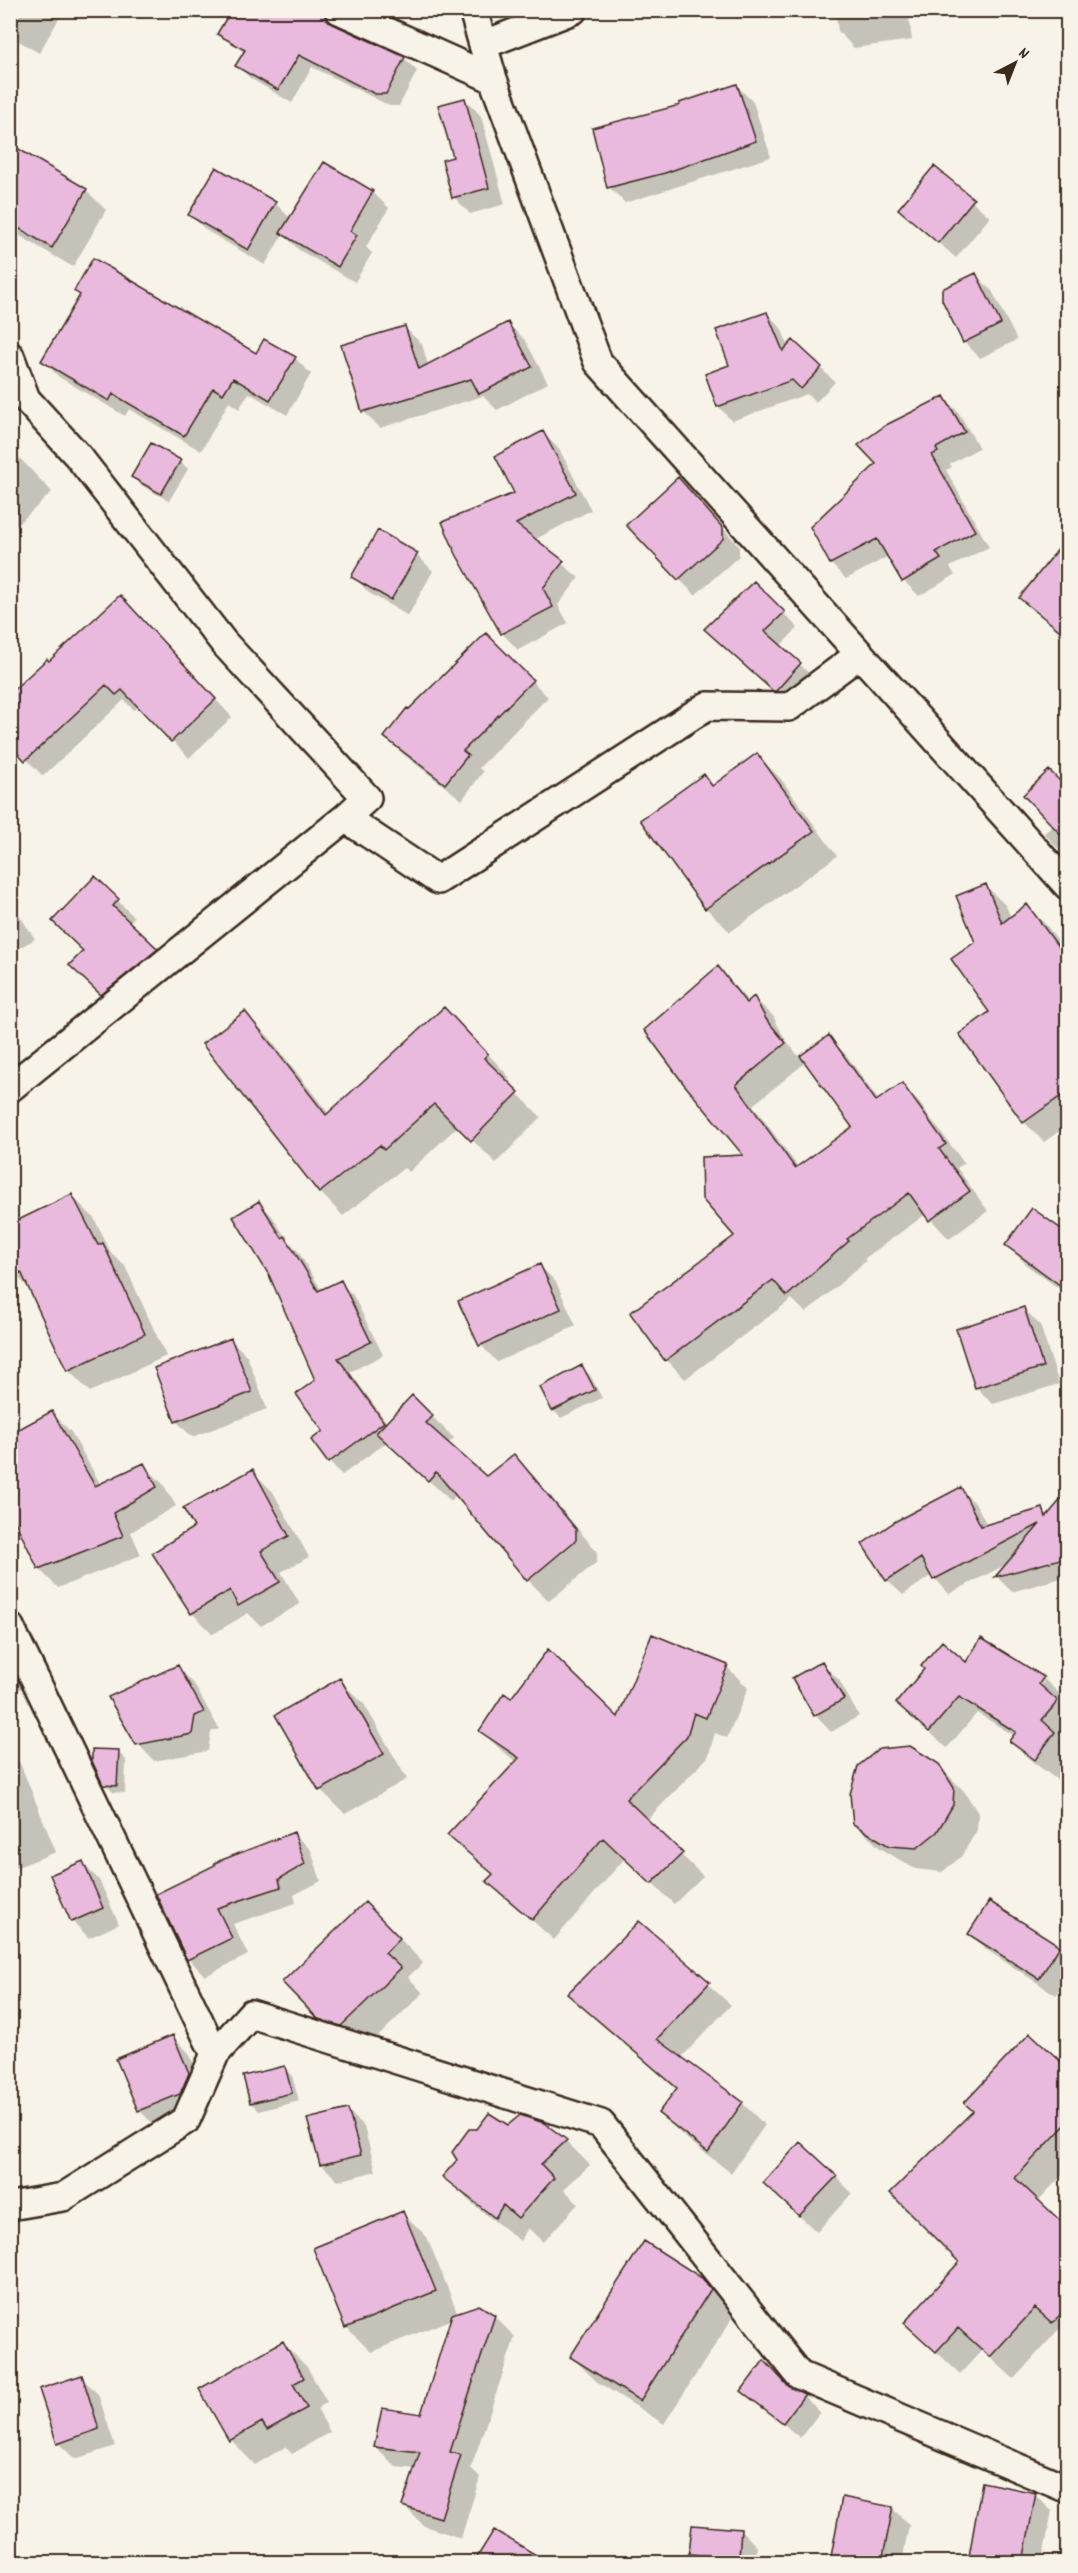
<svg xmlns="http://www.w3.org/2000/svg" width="1078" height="2573" font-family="Dekko,sans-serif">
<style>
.shadow{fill:#0003;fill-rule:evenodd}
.building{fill:#e9badd;stroke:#3b2a1e;stroke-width:1.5}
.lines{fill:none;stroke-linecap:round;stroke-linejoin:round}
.minor-casing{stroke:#3b2a1e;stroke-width:32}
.minor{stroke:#f7f3e8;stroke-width:27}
</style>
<rect width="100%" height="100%" fill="#f7f3e8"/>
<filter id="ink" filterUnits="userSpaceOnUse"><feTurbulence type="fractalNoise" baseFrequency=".0167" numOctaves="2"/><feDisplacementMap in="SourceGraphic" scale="12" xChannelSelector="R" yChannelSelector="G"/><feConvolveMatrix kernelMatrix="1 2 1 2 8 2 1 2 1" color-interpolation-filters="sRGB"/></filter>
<g filter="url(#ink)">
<!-- shadow -->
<path class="shadow" d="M 10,10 L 64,10 L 39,53 L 10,36 Z
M 128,10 L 145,10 L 140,18 Z
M 246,10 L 325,10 L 337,22 L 338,28 L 404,58 L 417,71 L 399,106 L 390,106 L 312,67 L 292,103 L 250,78 L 237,65 L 244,53 L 231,41 Z
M 835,10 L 908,10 L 912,40 L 854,48 L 838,31 Z
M 737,86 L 753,102 L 771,157 L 625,203 L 609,187 L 682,106 Z
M 465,99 L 481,116 L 505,204 L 470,214 L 454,197 L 455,158 Z
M 10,137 L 15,142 L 12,147 L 86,190 L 106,210 L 73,267 L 10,230 Z
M 934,168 L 990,217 L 956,258 L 900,209 Z
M 372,192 L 389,208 L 366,247 L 372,253 L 355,282 L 299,250 L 283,234 L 265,265 L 207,231 L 190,215 L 275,203 L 291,219 Z
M 976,275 L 992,291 L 1017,340 L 980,358 L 964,342 Z
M 75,291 L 257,355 L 295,358 L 311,374 L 287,415 L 249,393 L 239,409 L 229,402 L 201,451 L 129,409 L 125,416 L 59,377 L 43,361 L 81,297 Z
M 767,313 L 781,328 L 789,347 L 794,342 L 835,382 L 816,402 L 807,394 L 732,421 L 718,406 L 731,366 Z
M 508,324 L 525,340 L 548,383 L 497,410 L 483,396 L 380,428 L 363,411 L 405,328 L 422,344 L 428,365 Z
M 944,398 L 959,413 L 979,448 L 950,464 L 952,467 L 946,470 L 989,547 L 950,567 L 955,575 L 919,596 L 904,581 L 889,556 L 846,579 L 831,564 L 812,528 Z
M 543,433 L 559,449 L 591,510 L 534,540 L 579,578 L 558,605 L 568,623 L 518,650 L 502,633 L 516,493 Z
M 10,448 L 52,492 L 12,530 L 10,528 Z
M 180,461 L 188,469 L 169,501 L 141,485 L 133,477 Z
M 694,496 L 739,546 L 739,556 L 695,595 L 679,579 Z
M 417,555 L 433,571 L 408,616 L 369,593 L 353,576 Z
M 1068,555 L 1068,640 L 1021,598 Z
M 754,583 L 798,628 L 780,646 L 815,679 L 789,705 L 721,644 Z
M 120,597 L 232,717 L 189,758 L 139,706 L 134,710 L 124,700 L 43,776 L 10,743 L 10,696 Z
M 486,635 L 548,697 L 479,768 L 483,772 L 462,800 L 403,754 L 386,737 Z
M 757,755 L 781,779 L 837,856 L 730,932 L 706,908 L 703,776 L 714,786 Z
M 1068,791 L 1068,860 L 1044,833 L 1054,825 Z
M 95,878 L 134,917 L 129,923 L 173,966 L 118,1010 L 88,981 L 84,951 Z
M 986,886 L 1006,906 L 1011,918 L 1027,906 L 1047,926 L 1068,955 L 1068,1125 L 1044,1142 L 1024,1122 L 961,1035 L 991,1012 L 977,943 Z
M 10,901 L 35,939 L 10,953 Z
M 718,968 L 749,1002 L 754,998 L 773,1016 L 785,1039 L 800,1058 L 829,1037 L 847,1056 L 879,1101 L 901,1085 L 920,1104 L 964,1163 L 957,1168 L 988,1211 L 949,1239 L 926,1214 L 864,1259 L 866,1261 L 806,1313 L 792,1299 L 685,1379 L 667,1360 L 736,1236 L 746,1156 ZM 806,1062 L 854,1128 L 798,1167 L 753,1105 Z
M 245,1013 L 269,1037 L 329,1114 L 468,1032 L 510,1078 L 506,1082 L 541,1117 L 496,1163 L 458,1126 L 409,1172 L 404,1168 L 343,1216 L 320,1192 Z
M 72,1196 L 94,1218 L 111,1253 L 125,1266 L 166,1356 L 90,1392 L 68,1370 L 31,1290 L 16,1275 L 10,1263 Z
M 259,1202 L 272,1216 L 288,1241 L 298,1251 L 322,1291 L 340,1282 L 353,1295 L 383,1355 L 350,1372 L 387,1423 L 412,1397 L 454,1438 L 448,1444 L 486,1478 L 514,1456 L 535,1477 L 597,1552 L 597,1562 L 549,1601 L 528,1580 L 457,1494 L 451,1501 L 387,1442 L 342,1475 L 329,1462 L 316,1381 Z
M 1068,1236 L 1068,1295 L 1029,1267 L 1007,1245 Z
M 540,1266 L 556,1282 L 576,1326 L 497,1362 L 481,1345 Z
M 1024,1309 L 1040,1325 L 1059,1384 L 993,1404 L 976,1387 Z
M 231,1340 L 247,1356 L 267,1409 L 192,1437 L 176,1421 Z
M 582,1367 L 590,1375 L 602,1398 L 561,1418 L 553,1410 Z
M 52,1413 L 71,1432 L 101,1485 L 144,1465 L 163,1484 L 176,1506 L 131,1532 L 141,1555 L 58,1588 L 39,1569 Z
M 252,1471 L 273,1492 L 309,1557 L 281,1572 L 300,1604 L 261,1626 L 248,1613 L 213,1634 L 192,1613 L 154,1553 L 196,1527 Z
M 960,1489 L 976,1504 L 987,1525 L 1042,1510 L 1049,1516 L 1068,1493 L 1068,1576 L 1012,1592 L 997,1577 L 1009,1563 L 949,1594 L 932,1575 L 903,1595 L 887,1580 Z
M 10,1652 L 27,1686 L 10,1693 Z
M 822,1663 L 839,1680 L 859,1716 L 831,1732 L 815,1715 Z
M 966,1664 L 1043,1678 L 1061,1695 L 1057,1702 L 1068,1712 L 1068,1727 L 1059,1737 L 1068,1745 L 1068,1788 L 1029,1759 L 1011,1741 L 1015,1736 L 977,1713 L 947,1748 L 898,1703 ZM 1040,1680 L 1044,1680 L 1037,1691 Z
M 178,1667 L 194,1684 L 219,1729 L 211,1732 L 208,1751 L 154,1761 L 138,1744 Z
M 727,1667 L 748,1688 L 727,1738 L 715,1733 L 708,1757 L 646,1821 L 703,1876 L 674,1904 L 625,1858 L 554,1940 L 488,1881 L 493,1875 L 450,1835 L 517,1762 L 502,1751 L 480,1730 L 511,1700 L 619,1719 Z
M 339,1680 L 364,1704 L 407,1779 L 345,1814 L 321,1790 Z
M 118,1752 L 126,1760 L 125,1793 L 113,1792 L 105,1784 Z
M 10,1754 L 20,1763 L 56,1852 L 10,1870 Z
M 939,1766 L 964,1791 L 978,1813 L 977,1830 L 961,1857 L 942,1872 L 915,1869 L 880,1848 L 855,1824 Z
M 294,1834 L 311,1850 L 321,1881 L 294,1895 L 296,1903 L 233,1924 L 248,1955 L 205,1976 L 189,1959 L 158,1895 Z
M 82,1863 L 99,1880 L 119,1924 L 89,1938 L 72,1921 Z
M 989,1903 L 1059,1948 L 1068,1956 L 1068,1977 L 1056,1995 L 987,1950 L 970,1934 Z
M 639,1923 L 731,2005 L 681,2058 L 742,2103 L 765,2125 L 731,2173 L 682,2135 L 660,2113 L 677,2090 L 569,1994 Z
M 389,1927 L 423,1963 L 408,1977 L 423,1993 L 365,2049 L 343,2042 L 285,1982 Z
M 173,2037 L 189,2053 L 205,2091 L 156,2127 L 139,2110 Z
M 284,2068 L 292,2076 L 299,2101 L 259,2111 L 251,2103 Z
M 1068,2070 L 1068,2169 L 1037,2202 L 1068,2230 L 1068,2337 L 1059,2329 L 1014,2379 L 982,2350 L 960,2374 L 906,2323 L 961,2262 L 974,2111 Z
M 348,2110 L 364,2127 L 376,2171 L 338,2181 L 321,2164 Z
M 543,2124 L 566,2141 L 590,2165 L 564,2189 L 578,2204 L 543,2242 L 528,2228 L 520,2241 L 469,2201 L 444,2177 L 508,2127 Z
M 836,2177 L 852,2193 L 817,2232 L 781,2199 Z
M 403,2213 L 427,2237 L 458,2314 L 494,2316 L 515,2337 L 471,2468 L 480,2477 L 461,2538 L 424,2526 L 404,2506 L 416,2469 L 396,2467 L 376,2447 L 422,2416 L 452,2319 L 371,2352 L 346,2327 Z
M 701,2279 L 735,2314 L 664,2424 L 596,2381 L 572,2357 Z
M 283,2343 L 307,2367 L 327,2402 L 317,2409 L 330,2432 L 292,2454 L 285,2447 L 255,2465 L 231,2440 L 201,2389 Z
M 81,2377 L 98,2394 L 115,2446 L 75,2459 L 58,2443 Z
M 790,2388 L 804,2396 L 820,2412 L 800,2438 L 743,2390 Z
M 983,2484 L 1035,2495 L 1052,2511 L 1042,2562 L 969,2562 Z
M 844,2499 L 892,2508 L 909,2525 L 902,2562 L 831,2562 Z
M 741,2530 L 757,2547 L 756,2562 L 699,2562 L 690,2553 Z
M 495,2532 L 545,2562 L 476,2562 Z"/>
<!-- building -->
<path class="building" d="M 231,10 L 323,10 L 326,19 L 333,24 L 405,57 L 386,94 L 375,94 L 299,55 L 278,90 L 235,66 L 245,50 L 217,34 Z
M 737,84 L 756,141 L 665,173 L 607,188 L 592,128 L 680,105 L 679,103 Z
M 465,98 L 489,188 L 452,198 L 442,160 L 453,157 L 438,105 Z
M 10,144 L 87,189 L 52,248 L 10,223 Z
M 324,162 L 373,191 L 350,231 L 357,235 L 338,267 L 280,233 Z
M 934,166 L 974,199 L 938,243 L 898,209 Z
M 216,167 L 276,202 L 248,250 L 188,215 Z
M 93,258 L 256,353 L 264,339 L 296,357 L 270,400 L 233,378 L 223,394 L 213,388 L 184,436 L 113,394 L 109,401 L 41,361 L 80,295 L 74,291 Z
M 976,273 L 1001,324 L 963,343 L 942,300 L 942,289 Z
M 767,312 L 783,351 L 793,340 L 822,367 L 801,389 L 792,380 L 717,407 L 705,374 L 729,365 L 716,330 Z
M 508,322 L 532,367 L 479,394 L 471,379 L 362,412 L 341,345 L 405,326 L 419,369 Z
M 944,396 L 965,432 L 936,448 L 938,452 L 932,455 L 975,531 L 936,552 L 941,559 L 902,582 L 877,539 L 830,564 L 810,527 L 876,464 L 858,445 L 886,425 Z
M 543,431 L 576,493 L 516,524 L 564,561 L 543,588 L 553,607 L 501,634 L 456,554 L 442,522 L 514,493 L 495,456 Z
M 151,443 L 181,460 L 161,494 L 131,477 Z
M 678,477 L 723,528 L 723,539 L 678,580 L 626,525 Z
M 378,530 L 418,553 L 391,600 L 351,577 Z
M 1068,537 L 1068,637 L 1019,598 Z
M 754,581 L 785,612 L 765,631 L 801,663 L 776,691 L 773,691 L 704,629 Z
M 120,595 L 216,699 L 171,742 L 122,690 L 116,695 L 106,685 L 25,761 L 10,745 L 10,693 L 47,659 L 49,661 Z
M 486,633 L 533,680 L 463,751 L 468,755 L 445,784 L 384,737 L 407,708 L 409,709 Z
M 757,753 L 814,831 L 705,909 L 640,820 L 704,774 L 712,786 Z
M 1049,770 L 1068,789 L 1068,842 L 1023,795 Z
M 95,876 L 119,899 L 113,906 L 158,949 L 101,995 L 69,965 L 83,951 L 52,921 Z
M 986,884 L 1002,923 L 1027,904 L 1068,960 L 1068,1091 L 1023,1123 L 959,1034 L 989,1012 L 951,959 L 975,942 L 956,896 Z
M 718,966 L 746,1003 L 754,996 L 766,1019 L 786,1043 L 736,1085 L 795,1168 L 852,1127 L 800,1056 L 829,1035 L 876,1101 L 902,1083 L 946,1144 L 939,1149 L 970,1191 L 929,1221 L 909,1193 L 847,1239 L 849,1241 L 787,1296 L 773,1280 L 665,1361 L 630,1313 L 734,1236 L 702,1199 L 701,1157 L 743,1155 L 683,1083 L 644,1030 Z
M 444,1007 L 488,1054 L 484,1058 L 519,1092 L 471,1141 L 434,1104 L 384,1150 L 380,1145 L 319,1193 L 202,1044 L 245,1011 L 326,1115 Z
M 72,1194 L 98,1245 L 103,1243 L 145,1334 L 67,1371 L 21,1272 L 10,1277 L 10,1224 Z
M 259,1201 L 282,1238 L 285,1236 L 318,1291 L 341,1280 L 371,1342 L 338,1358 L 384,1422 L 328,1463 L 311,1440 L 323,1431 L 296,1394 L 315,1380 L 269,1275 L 233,1217 Z
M 1032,1208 L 1068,1234 L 1068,1291 L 1005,1245 Z
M 540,1264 L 561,1309 L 479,1346 L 458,1301 Z
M 1024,1307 L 1043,1367 L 975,1388 L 956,1329 Z
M 231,1338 L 252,1392 L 175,1422 L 154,1368 Z
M 582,1365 L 595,1390 L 552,1411 L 540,1387 Z
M 412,1395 L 433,1416 L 426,1423 L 486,1476 L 514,1454 L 576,1529 L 576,1540 L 527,1581 L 436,1472 L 428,1481 L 376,1433 Z
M 52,1411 L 95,1486 L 144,1463 L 157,1487 L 113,1513 L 123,1536 L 38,1569 L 10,1511 L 10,1434 Z
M 253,1469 L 289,1536 L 261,1551 L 280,1582 L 238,1606 L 230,1590 L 191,1614 L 152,1553 L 194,1527 L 183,1508 Z
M 961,1487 L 981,1526 L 1043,1508 L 1046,1517 L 1068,1491 L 1068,1557 L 995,1577 L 1040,1524 L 933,1580 L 921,1558 L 886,1581 L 862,1544 L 896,1521 Z
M 652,1634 L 728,1665 L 706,1718 L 694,1713 L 687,1736 L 626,1799 L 683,1853 L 651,1884 L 603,1838 L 532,1920 L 486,1881 L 493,1874 L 447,1835 L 519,1758 L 479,1731 L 504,1693 L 511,1698 L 548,1649 L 618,1717 Z
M 981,1638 L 1044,1677 L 1039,1684 L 1058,1701 L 1042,1720 L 1055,1732 L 1035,1760 L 1009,1741 L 1016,1732 L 959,1697 L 929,1732 L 896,1703 L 924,1669 L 921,1666 L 942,1641 L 966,1662 Z
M 822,1661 L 844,1699 L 814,1716 L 792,1678 Z
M 178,1665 L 204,1712 L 195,1716 L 192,1734 L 136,1745 L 108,1697 Z
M 340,1678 L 384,1754 L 319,1791 L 275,1715 Z
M 910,1746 L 939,1764 L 954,1788 L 953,1805 L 937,1832 L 917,1848 L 889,1846 L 853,1824 L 850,1794 L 858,1766 L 879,1749 Z
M 92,1749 L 119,1750 L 117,1786 L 103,1785 L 92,1761 Z
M 294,1832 L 305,1864 L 279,1879 L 281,1887 L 217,1908 L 232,1938 L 187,1960 L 156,1894 L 215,1865 L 214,1863 Z
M 83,1861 L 103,1908 L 71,1922 L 50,1875 Z
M 989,1901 L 1060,1946 L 1039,1979 L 968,1934 Z
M 365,1902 L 400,1938 L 385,1953 L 401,1968 L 341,2026 L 318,2019 L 282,1982 Z
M 639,1921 L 710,1982 L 657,2039 L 743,2102 L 708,2152 L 658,2113 L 677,2088 L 567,1994 Z
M 1030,2033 L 1068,2068 L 1068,2122 L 1015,2178 L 1068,2228 L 1068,2307 L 1052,2323 L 1035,2308 L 990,2357 L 958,2328 L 936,2352 L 904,2323 L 959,2262 L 890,2193 L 973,2111 L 964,2103 Z
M 173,2035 L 189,2073 L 180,2094 L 138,2111 L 116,2059 Z
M 285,2066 L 292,2093 L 250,2103 L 243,2076 Z
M 348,2109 L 361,2155 L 320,2165 L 307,2119 Z
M 489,2113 L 508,2125 L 520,2115 L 544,2123 L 567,2140 L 541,2164 L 554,2178 L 518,2218 L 503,2205 L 495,2218 L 442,2177 L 457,2160 L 452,2152 L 469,2129 L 477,2129 Z
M 800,2142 L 837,2176 L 799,2216 L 763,2183 Z
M 403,2211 L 436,2291 L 345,2328 L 313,2248 Z
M 644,2241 L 702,2278 L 711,2289 L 640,2401 L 570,2357 Z
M 479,2305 L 495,2315 L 450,2452 L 461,2455 L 441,2518 L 402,2506 L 420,2452 L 374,2447 L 382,2408 L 421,2414 L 452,2314 Z
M 283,2341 L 304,2378 L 293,2384 L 307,2408 L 267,2430 L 262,2422 L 229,2441 L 199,2389 Z
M 764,2360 L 787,2385 L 805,2394 L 783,2423 L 741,2391 Z
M 82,2375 L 99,2429 L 57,2444 L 39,2389 Z
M 982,2482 L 1036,2493 L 1023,2562 L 968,2562 Z
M 842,2497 L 893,2507 L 882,2562 L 830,2562 Z
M 692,2525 L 741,2529 L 739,2558 L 689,2554 Z
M 494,2530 L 548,2562 L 474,2562 Z"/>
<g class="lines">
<defs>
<path id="minor" d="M 339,10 L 493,79
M 473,10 L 493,79 L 598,362 L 1068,886
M 483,45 L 573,10
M 10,356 L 26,399 L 78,456 L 224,643 L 367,798 L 345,818 L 10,1088
M 345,818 L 438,880 L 707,706 L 789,707 L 860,654
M 10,1627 L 215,2054
M 10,2206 L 63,2197 L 186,2120 L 215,2054 L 251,2014 L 601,2124 L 799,2375 L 1068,2489"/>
</defs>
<!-- minor casing -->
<use href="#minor" class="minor-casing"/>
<!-- minor -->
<use href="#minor" class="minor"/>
</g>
</g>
<!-- margin -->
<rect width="1078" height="2573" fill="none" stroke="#f7f3e8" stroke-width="36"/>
<rect x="18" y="18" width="1042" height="2537" fill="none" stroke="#3b2a1e" stroke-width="2" filter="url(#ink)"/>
<!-- north arrow -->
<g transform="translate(1015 63) rotate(42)" stroke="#f7f3e8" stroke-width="4.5" paint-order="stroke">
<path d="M0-4.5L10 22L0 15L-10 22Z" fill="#3b2a1e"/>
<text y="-9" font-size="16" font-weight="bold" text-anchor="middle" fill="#3b2a1e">N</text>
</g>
</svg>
